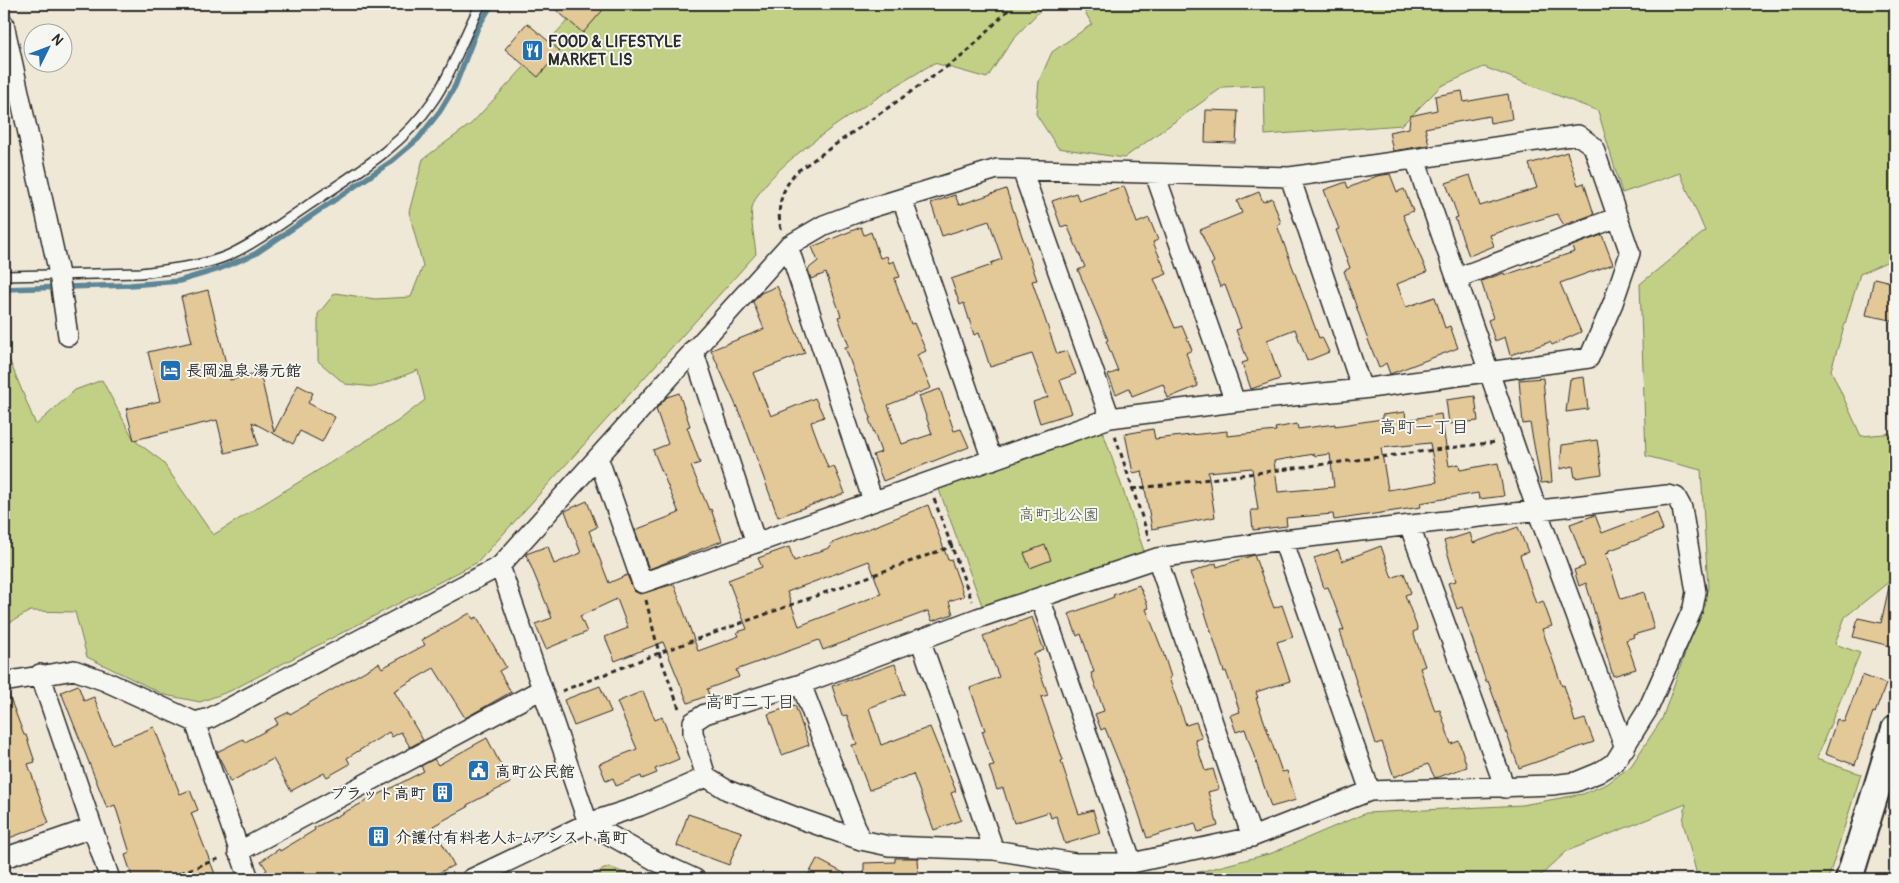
<svg xmlns="http://www.w3.org/2000/svg" width="1899" height="883" font-family="Pangolin,'Klee One',sans-serif">
<style>
.green{fill:#c2d085;stroke:#767e58}
.lines{fill:none;stroke-linecap:round;stroke-linejoin:round}
.stream{stroke:#5d8797;stroke-width:5.5}
.building{fill:#e3c898;stroke:#2b2b2b;fill-rule:evenodd}
.lane-casing{stroke:#2b2b2b;stroke-width:12}
.street-casing{stroke:#2b2b2b;stroke-width:22}
.secondary-casing{stroke:#2b2b2b;stroke-width:30}
.path{stroke:#2b2b2b;stroke-width:3;stroke-dasharray:5 4;stroke-linecap:butt}
.lane{stroke:#f6f6f2;stroke-width:9}
.street{stroke:#f6f6f2;stroke-width:19}
.secondary{stroke:#f6f6f2;stroke-width:26}
.labels{text-anchor:middle;stroke-width:4;stroke-linejoin:round;paint-order:stroke}
.poi-label{font-size:16px;font-weight:bold;fill:#2b2b2b;stroke:#f6f6f2;text-anchor:start}
.park-label{font-size:16px;fill:#515442;stroke:#f6f6f2}
.neighbourhood-label{font-size:18px;fill:#2b2b2b;stroke:#f6f6f2}
</style>
<rect width="100%" height="100%" fill="#f0e8d7"/>
<filter id="ink" filterUnits="userSpaceOnUse"><feTurbulence type="fractalNoise" baseFrequency=".02" numOctaves="2"/><feDisplacementMap in="SourceGraphic" scale="10" xChannelSelector="R" yChannelSelector="G"/><feConvolveMatrix kernelMatrix="1 2 1 2 8 2 1 2 1" color-interpolation-filters="sRGB"/></filter>
<g filter="url(#ink)">
<!-- green -->
<path class="green" d="M 583,4 L 1046,4 L 1013,39 L 987,78 L 934,63 C 893,88 763,163 752,208 C 750,219 755,242 756,254 L 478,562 L 230,691 L 200,702 L 165,695 L 87,657 L 75,612 L 30,611 L 4,626 L 4,347 L 36,425 L 75,390 L 102,380 L 134,440 L 162,461 L 213,535 L 398,421 L 425,400 L 418,370 L 375,387 L 345,384 L 318,361 L 318,314 L 335,293 L 375,299 L 411,297 L 423,266 L 409,212 L 423,159 L 471,124 Z
M 1080,4 L 1895,4 L 1895,258 L 1860,274 L 1831,370 L 1861,436 L 1895,433 L 1895,577 L 1845,617 L 1835,644 L 1860,653 L 1816,759 L 1861,774 L 1828,879 L 1698,879 L 1683,822 L 1686,804 L 1567,851 L 1537,879 L 1181,879 L 1180,877 L 1272,853 L 1366,813 L 1522,805 L 1583,794 L 1607,784 L 1631,766 L 1662,719 L 1708,588 L 1701,470 L 1646,456 L 1640,284 L 1705,231 L 1680,173 L 1622,193 L 1598,111 L 1484,67 L 1441,86 L 1402,125 L 1265,135 L 1264,85 L 1223,87 L 1124,158 L 1058,148 L 1036,114 L 1039,81 L 1052,52 L 1092,24 Z
M 1102,429 L 1145,554 L 983,608 L 938,487 Z
M 609,867 L 641,879 L 581,879 Z"/>
<g class="lines">
<!-- stream -->
<path class="stream" d="M 4,289 L 130,285 L 179,281 L 219,269 L 255,254 L 392,161 L 418,139 L 440,111 L 455,86 L 478,27 L 492,4"/>
</g>
<!-- building -->
<path class="building" d="M 549,4 L 608,4 L 583,33 Z
M 527,23 L 560,51 L 538,77 L 505,49 Z
M 1462,91 L 1464,102 L 1508,94 L 1512,119 L 1490,123 L 1489,116 L 1425,128 L 1429,145 L 1393,151 L 1389,132 L 1409,128 L 1410,116 L 1437,110 L 1435,96 Z
M 1206,110 L 1238,111 L 1236,143 L 1205,142 Z
M 1567,152 L 1578,185 L 1584,183 L 1594,214 L 1564,225 L 1557,214 L 1490,235 L 1494,246 L 1469,256 L 1455,218 L 1458,217 L 1446,183 L 1470,175 L 1480,206 L 1537,188 L 1529,164 Z
M 1390,174 L 1397,192 L 1404,189 L 1413,211 L 1403,215 L 1427,272 L 1397,284 L 1406,307 L 1435,297 L 1445,328 L 1450,326 L 1458,348 L 1390,374 L 1386,363 L 1379,368 L 1365,332 L 1344,271 L 1350,268 L 1336,230 L 1339,229 L 1324,190 L 1346,182 L 1348,188 L 1377,176 Z
M 1124,186 L 1137,223 L 1149,218 L 1158,240 L 1153,242 L 1167,274 L 1154,279 L 1175,328 L 1182,326 L 1192,350 L 1186,353 L 1198,386 L 1168,398 L 1163,384 L 1132,396 L 1129,388 L 1116,394 L 1108,375 L 1118,371 L 1106,341 L 1108,340 L 1078,270 L 1085,267 L 1067,225 L 1061,227 L 1052,201 L 1076,193 L 1079,201 Z
M 1006,189 L 1037,280 L 1032,281 L 1057,354 L 1067,351 L 1076,374 L 1060,380 L 1072,413 L 1040,423 L 1033,402 L 1048,397 L 1032,354 L 990,367 L 979,333 L 974,335 L 964,303 L 960,305 L 951,279 L 992,265 L 991,263 L 1002,259 L 989,221 L 942,236 L 931,203 L 955,195 L 959,205 Z
M 1259,192 L 1263,202 L 1272,198 L 1281,223 L 1277,225 L 1304,298 L 1319,338 L 1322,337 L 1329,352 L 1307,361 L 1295,329 L 1267,340 L 1280,379 L 1251,389 L 1242,363 L 1248,361 L 1236,330 L 1241,328 L 1225,285 L 1220,287 L 1211,264 L 1214,262 L 1200,230 L 1242,213 L 1237,201 Z
M 861,227 L 864,235 L 871,232 L 880,258 L 887,256 L 889,263 L 894,261 L 900,277 L 895,278 L 896,284 L 911,324 L 914,323 L 926,351 L 917,355 L 931,388 L 888,405 L 902,444 L 932,434 L 919,396 L 940,389 L 954,431 L 961,429 L 969,447 L 883,481 L 873,455 L 881,452 L 869,419 L 871,418 L 845,347 L 849,346 L 838,317 L 841,316 L 826,273 L 811,279 L 808,269 L 818,261 L 812,247 Z
M 1602,235 L 1613,264 L 1560,283 L 1581,332 L 1552,345 L 1550,342 L 1510,355 L 1505,337 L 1495,341 L 1488,320 L 1493,318 L 1481,281 L 1504,273 L 1505,275 L 1574,252 L 1572,246 Z
M 1874,278 L 1895,283 L 1895,321 L 1866,315 Z
M 777,286 L 805,353 L 753,373 L 771,416 L 815,398 L 824,417 L 811,422 L 828,468 L 834,466 L 845,493 L 778,517 L 743,421 L 711,350 L 764,329 L 753,302 L 761,293 Z
M 208,290 L 230,380 L 260,373 L 274,432 L 298,385 L 313,393 L 308,403 L 335,417 L 322,442 L 300,431 L 293,444 L 252,422 L 258,445 L 225,453 L 217,420 L 134,440 L 126,409 L 160,401 L 148,352 L 192,342 L 181,297 Z
M 1584,377 L 1588,409 L 1566,412 L 1570,379 Z
M 1543,378 L 1552,482 L 1541,483 L 1530,423 L 1523,424 L 1519,380 Z
M 679,393 L 690,426 L 687,427 L 700,463 L 691,466 L 709,510 L 711,509 L 722,541 L 649,569 L 635,530 L 679,513 L 653,450 L 668,444 L 656,409 L 667,397 Z
M 1475,396 L 1478,421 L 1449,424 L 1446,400 Z
M 1405,412 L 1406,420 L 1441,414 L 1449,466 L 1459,464 L 1460,470 L 1498,463 L 1504,496 L 1479,499 L 1478,493 L 1420,503 L 1421,507 L 1334,520 L 1333,514 L 1286,518 L 1287,526 L 1253,530 L 1251,510 L 1258,510 L 1252,468 L 1208,472 L 1215,517 L 1152,529 L 1142,471 L 1133,473 L 1125,434 L 1153,429 L 1155,439 L 1227,431 L 1227,436 L 1276,431 L 1275,428 L 1297,424 L 1298,429 L 1335,424 L 1335,426 L 1382,419 L 1382,415 ZM 1430,443 L 1437,482 L 1388,490 L 1381,448 ZM 1314,454 L 1315,456 L 1330,454 L 1334,487 L 1278,492 L 1274,461 Z
M 1597,440 L 1602,474 L 1575,478 L 1573,466 L 1560,469 L 1562,445 Z
M 587,501 L 597,527 L 589,531 L 609,583 L 627,575 L 634,591 L 640,594 L 674,584 L 698,651 L 739,636 L 737,632 L 747,629 L 728,580 L 762,567 L 758,558 L 789,547 L 794,561 L 831,547 L 830,544 L 928,505 L 948,560 L 951,559 L 964,596 L 949,601 L 953,614 L 932,621 L 928,611 L 823,650 L 819,640 L 736,670 L 739,677 L 707,689 L 709,695 L 688,703 L 663,642 L 615,661 L 605,637 L 628,628 L 617,599 L 580,616 L 587,632 L 546,649 L 535,624 L 552,618 L 526,554 L 548,546 L 554,564 L 581,553 L 565,511 ZM 869,561 L 881,594 L 799,626 L 787,592 Z
M 1657,512 L 1663,530 L 1608,551 L 1609,553 L 1606,554 L 1621,599 L 1644,592 L 1654,629 L 1633,635 L 1634,637 L 1626,640 L 1636,669 L 1613,676 L 1586,583 L 1579,586 L 1574,570 L 1585,566 L 1570,524 L 1595,515 L 1602,533 Z
M 1518,527 L 1528,552 L 1520,555 L 1536,604 L 1543,601 L 1552,626 L 1542,629 L 1562,686 L 1564,685 L 1575,722 L 1585,719 L 1594,742 L 1519,768 L 1488,681 L 1486,682 L 1462,607 L 1457,609 L 1448,583 L 1456,581 L 1444,541 L 1470,533 L 1473,543 Z
M 1045,545 L 1051,560 L 1030,568 L 1024,553 Z
M 1381,546 L 1392,578 L 1404,573 L 1411,593 L 1405,595 L 1418,630 L 1413,632 L 1425,666 L 1420,668 L 1435,711 L 1440,710 L 1451,744 L 1459,741 L 1467,767 L 1435,778 L 1428,764 L 1394,777 L 1382,742 L 1376,744 L 1340,631 L 1344,630 L 1328,587 L 1324,588 L 1314,558 L 1338,550 L 1342,561 Z
M 1254,555 L 1274,608 L 1282,605 L 1293,637 L 1277,642 L 1290,681 L 1256,692 L 1258,698 L 1256,698 L 1282,772 L 1287,771 L 1296,800 L 1271,807 L 1245,729 L 1236,732 L 1230,715 L 1240,712 L 1226,671 L 1224,672 L 1202,603 L 1190,573 L 1216,563 L 1217,567 Z
M 1139,585 L 1149,608 L 1146,609 L 1163,652 L 1171,677 L 1169,678 L 1186,725 L 1196,722 L 1202,738 L 1195,740 L 1205,771 L 1213,769 L 1219,789 L 1208,792 L 1218,826 L 1198,832 L 1195,823 L 1147,838 L 1135,802 L 1105,728 L 1101,730 L 1095,714 L 1104,711 L 1091,673 L 1094,672 L 1081,634 L 1077,636 L 1069,614 L 1114,597 L 1113,595 Z
M 1889,587 L 1895,588 L 1895,647 L 1853,637 L 1858,618 L 1881,623 Z
M 470,613 L 473,619 L 477,617 L 506,667 L 499,671 L 511,692 L 465,718 L 434,668 L 394,691 L 423,740 L 410,747 L 401,732 L 392,737 L 389,732 L 347,758 L 350,764 L 327,777 L 324,773 L 291,791 L 273,759 L 230,782 L 217,752 L 243,739 L 245,742 L 278,724 L 275,719 L 289,712 L 290,714 L 379,663 L 382,668 L 425,645 L 422,640 Z
M 1032,617 L 1044,650 L 1034,654 L 1048,695 L 1041,697 L 1063,760 L 1061,761 L 1079,814 L 1093,810 L 1100,833 L 1065,844 L 1056,816 L 1051,818 L 1049,812 L 1014,823 L 1003,788 L 997,790 L 989,767 L 994,766 L 982,731 L 985,730 L 970,688 L 999,677 L 983,636 Z
M 895,664 L 905,694 L 869,708 L 881,745 L 930,727 L 956,791 L 951,793 L 961,820 L 934,830 L 913,774 L 869,790 L 852,745 L 857,744 L 847,715 L 842,716 L 832,686 Z
M 1862,675 L 1886,684 L 1875,713 L 1873,712 L 1855,765 L 1825,754 L 1837,719 L 1844,722 Z
M 78,685 L 84,701 L 94,697 L 112,744 L 154,727 L 180,794 L 190,790 L 198,810 L 191,813 L 217,879 L 133,879 L 125,855 L 130,853 L 115,805 L 107,808 L 61,692 Z
M 600,686 L 611,712 L 574,726 L 564,700 Z
M 643,691 L 655,720 L 662,717 L 679,759 L 655,769 L 657,773 L 642,779 L 641,776 L 616,786 L 613,778 L 606,781 L 599,764 L 637,749 L 617,702 Z
M 4,693 L 8,693 L 24,735 L 26,735 L 35,762 L 28,764 L 49,823 L 4,840 Z
M 795,705 L 809,745 L 782,755 L 768,714 Z
M 487,738 L 510,783 L 467,805 L 468,807 L 433,826 L 454,865 L 427,879 L 301,879 L 297,873 L 287,879 L 260,879 L 260,875 L 267,870 L 261,861 L 279,849 L 280,851 L 315,830 L 314,828 L 424,771 L 421,766 L 434,759 L 438,765 Z
M 688,814 L 742,832 L 729,865 L 677,846 Z
M 895,858 L 918,858 L 919,877 L 864,879 L 864,863 L 895,862 Z
M 817,859 L 855,879 L 806,879 Z"/>
<g class="lines">
<defs>
<path id="lane" d="M 4,276 L 140,273 C 169,269 202,267 229,255 C 257,242 282,223 307,206 C 351,176 401,148 432,102 C 453,72 463,36 481,4"/>
<path id="street" d="M 4,24 L 59,274 L 68,336
M 1415,159 L 1537,510 L 1625,748
M 1022,170 L 1110,418
M 1155,174 L 1235,402
M 1290,177 L 1362,389
M 902,199 L 992,460
M 788,246 L 873,501
M 1457,278 L 1618,217
M 693,350 L 756,543
M 1667,495 L 1676,497 L 1682,508 L 1696,592 L 1693,608 L 1648,709 L 1615,762 L 1598,773 L 1576,782 L 1552,785 L 1370,791 L 1252,837 L 1132,863 L 1075,863 L 994,850 L 889,846 L 861,840 L 798,818 L 727,790 L 706,777 L 693,733 L 693,722 L 705,714 L 801,684 L 978,618 L 1157,558 L 1283,540 Z
M 1410,527 L 1505,788
M 1283,540 L 1370,791
M 1157,558 L 1252,837
M 500,566 L 588,823 L 640,806 L 706,777
M 1040,598 L 1132,863
M 920,639 L 994,850
M 40,674 L 110,879
M 4,682 L 74,670 L 105,681 L 195,722 L 210,718 L 500,566 L 788,246 L 824,225 L 864,210 L 997,169 L 1290,177 L 1578,135 L 1593,146 L 1630,253 L 1613,303 L 1589,358 L 1362,389 L 1235,402 L 1110,418 L 642,583 L 598,457
M 801,684 L 861,840
M 195,722 L 249,879
M 238,852 L 542,689
M 4,858 L 91,828
M 471,879 L 588,823 L 656,861 L 695,879"/>
<path id="secondary" d="M 1849,879 L 1895,729"/>
</defs>
<!-- lane casing -->
<use href="#lane" class="lane-casing"/>
<!-- street casing -->
<use href="#street" class="street-casing"/>
<!-- secondary casing -->
<use href="#secondary" class="secondary-casing"/>
<!-- path -->
<path class="path" d="M 781,229 C 776,207 782,189 796,172 L 965,54 L 1014,4
M 1115,436 L 1150,541
M 1132,489 L 1496,442
M 934,499 L 972,601
M 646,600 L 659,653 L 680,711
M 562,691 L 659,653 L 953,546
M 163,879 L 221,858"/>
<!-- lane -->
<use href="#lane" class="lane"/>
<!-- street -->
<use href="#street" class="street"/>
<!-- secondary -->
<use href="#secondary" class="secondary"/>
</g>
</g>
<!-- icons -->
<defs>
<symbol id="restaurant-square" viewBox="-11 -11 22 22"><rect x="-9" y="-9" width="18" height="18" rx="4" fill="#1f6fb2" stroke="#f6f6f2"/><path d="M-5-6h1v4h1v-4h1v4h1v-4h1v5L-1.5 .5V6h-2V.5L-5-1ZM5-6V6H3V1.5H1.5Q1.5-4 5-6Z" fill="#fff"/></symbol>
<symbol id="hotel-square" viewBox="-11 -11 22 22"><rect x="-9" y="-9" width="18" height="18" rx="4" fill="#1f6fb2" stroke="#f6f6f2"/><path d="M-6-4.5h1.5V1H6V5H4.5V3h-9V5H-6ZM-4 0a1.8 1.8 0 1 1 3.6 0ZM.5 0V-2.5h3Q6-2.5 6 0Z" fill="#fff"/></symbol>
<symbol id="civic-square" viewBox="-11 -11 22 22"><rect x="-9" y="-9" width="18" height="18" rx="4" fill="#1f6fb2" stroke="#f6f6f2"/><path d="M-.6-6.5H3V-4.5H.6V-3L4-1V1h2V6H-6V1h2V-1L-.6-3ZM-1.2 2.5V6h2.4V2.5Z" fill="#fff"/></symbol>
<symbol id="building-square" viewBox="-11 -11 22 22"><rect x="-9" y="-9" width="18" height="18" rx="4" fill="#1f6fb2" stroke="#f6f6f2"/><path d="M-4-6H4V6H1V3H-1V6H-4ZM-2.5-4.3h1.7v1.8h-1.7ZM.8-4.3h1.7v1.8H.8ZM-2.5-1h1.7V.8h-1.7ZM.8-1h1.7V.8H.8Z" fill="#fff"/></symbol>
</defs>
<g fill-rule="evenodd">
<use href="#restaurant-square" x="520" y="38" width="25" height="25"/>
<use href="#hotel-square" x="158" y="358" width="25" height="25"/>
<use href="#civic-square" x="466" y="758" width="25" height="25"/>
<use href="#building-square" x="430" y="780" width="25" height="25"/>
<use href="#building-square" x="366" y="824" width="25" height="25"/>
</g>
<g class="labels">
<!-- poi labels -->
<g class="poi-label">
<text x="548" y="47">FOOD &amp; LIFESTYLE<tspan x="548" dy="18">MARKET LIS</tspan></text>
<text x="186" y="376">長岡温泉 湯元館</text>
<text x="495" y="777">高町公民館</text>
<text x="426" y="799" text-anchor="end">プラット高町</text>
<text x="395" y="843">介護付有料老人ﾎｰﾑアシスト高町</text>
</g>
<!-- park labels -->
<g class="park-label">
<text x="1059" y="520">高町北公園</text>
</g>
<!-- neighbourhood labels -->
<g class="neighbourhood-label">
<text x="1424" y="433">高町一丁目</text>
<text x="750" y="708">高町二丁目</text>
</g>
</g>
<!-- margin -->
<rect width="1899" height="883" fill="none" stroke="#f6f6f2" stroke-width="20"/>
<rect x="10" y="10" width="1879" height="863" fill="none" stroke="#2b2b2b" stroke-width="2" filter="url(#ink)"/>
<!-- north arrow -->
<g transform="translate(48 48) rotate(48)"><circle r="24" fill="#f6f6f2" stroke="#a5a5a2"/>
<path d="M0-4L9 19L0 12L-9 19Z" fill="#1f6fb2"/>
<text y="-8" font-size="14" font-weight="bold" text-anchor="middle" fill="#2b2b2b">N</text>
</g>
</svg>
